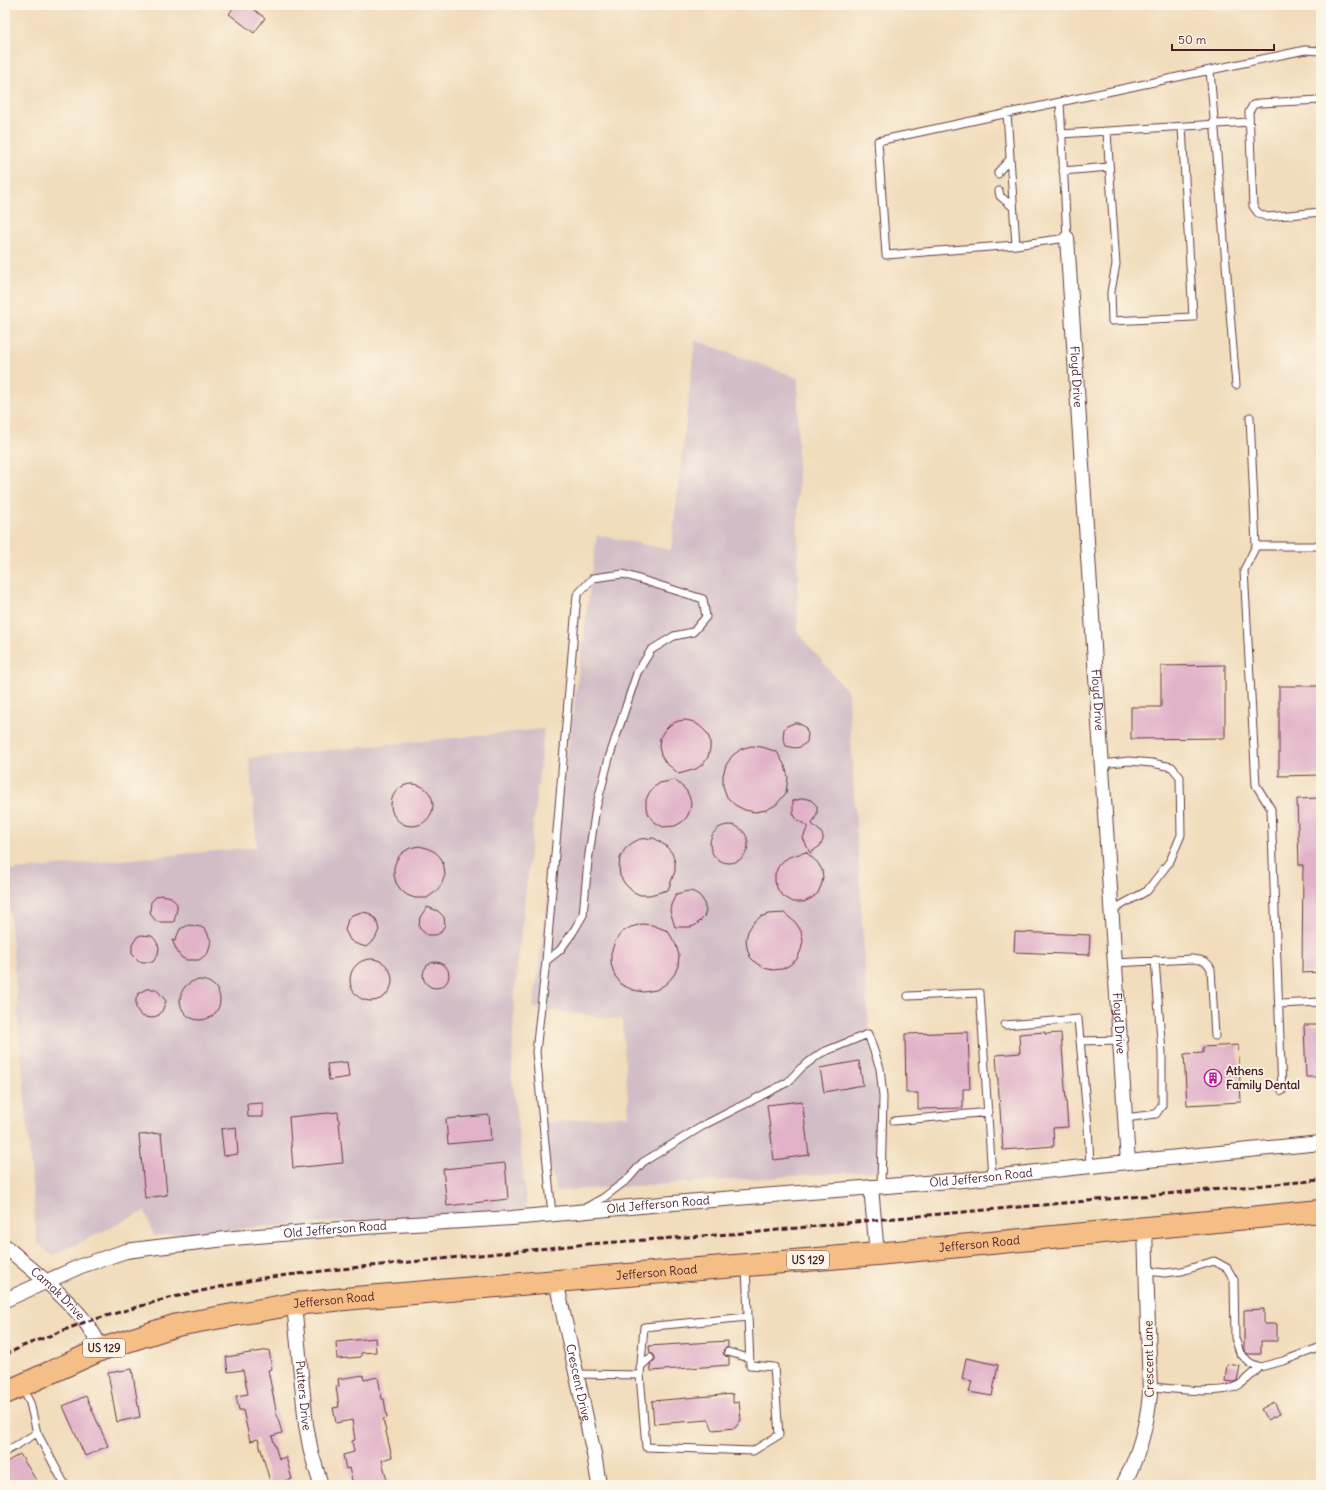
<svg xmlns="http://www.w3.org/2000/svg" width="1326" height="1490" font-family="Delius,sans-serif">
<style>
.industrial{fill:#d2bdc7}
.building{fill:#e1b2c9}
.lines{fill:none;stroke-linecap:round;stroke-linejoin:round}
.lane-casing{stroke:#633b41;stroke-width:9}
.street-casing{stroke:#633b41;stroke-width:16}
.highway-casing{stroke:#633b41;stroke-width:24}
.lane{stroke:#fff;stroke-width:7}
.street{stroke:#fff;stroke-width:14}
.highway{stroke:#f5be86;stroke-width:22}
.rail{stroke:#4a1f2b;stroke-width:3;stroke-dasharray:6 3;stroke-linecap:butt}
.labels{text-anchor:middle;stroke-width:3.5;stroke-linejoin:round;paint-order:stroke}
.shield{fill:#fcf5e5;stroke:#7f5f63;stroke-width:1}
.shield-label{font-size:11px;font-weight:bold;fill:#4a1f2b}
.street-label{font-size:12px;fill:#4a1f2b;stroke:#fcf5e5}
.poi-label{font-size:12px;font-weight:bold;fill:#4a1f2b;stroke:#fcf5e5;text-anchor:start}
</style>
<rect width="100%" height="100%" fill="#fcf5e5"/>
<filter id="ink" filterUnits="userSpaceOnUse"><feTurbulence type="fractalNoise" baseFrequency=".025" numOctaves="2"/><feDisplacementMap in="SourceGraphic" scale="8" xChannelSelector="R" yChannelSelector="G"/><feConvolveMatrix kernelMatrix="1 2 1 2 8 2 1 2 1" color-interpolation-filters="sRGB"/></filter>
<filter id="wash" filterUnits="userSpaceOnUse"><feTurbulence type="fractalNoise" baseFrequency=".012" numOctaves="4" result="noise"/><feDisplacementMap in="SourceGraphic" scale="16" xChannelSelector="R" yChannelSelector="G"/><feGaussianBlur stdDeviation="0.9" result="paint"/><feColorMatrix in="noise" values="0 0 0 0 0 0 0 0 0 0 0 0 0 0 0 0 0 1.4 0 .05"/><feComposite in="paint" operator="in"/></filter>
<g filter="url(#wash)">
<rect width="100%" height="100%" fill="#f1dcbb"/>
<!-- industrial -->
<path class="industrial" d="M 695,340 L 798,378 L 798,633 L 848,692 L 868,1018 L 888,1170 L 556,1191 L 540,1123 L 629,1115 L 622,1020 L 533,1008 L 597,535 L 671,550 Z
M 544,729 L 514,998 L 512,1076 L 527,1209 L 272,1226 L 154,1236 L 145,1211 L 52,1256 L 37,1243 L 6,871 L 257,847 L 249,758 Z"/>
<g id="blocks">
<!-- building -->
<path class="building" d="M 235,5 L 248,5 L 265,18 L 254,33 L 229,14 Z
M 1225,665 L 1225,738 L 1131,739 L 1131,707 L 1161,707 L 1161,666 Z
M 1279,686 L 1321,686 L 1321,775 L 1279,776 Z
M 686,720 L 694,722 L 701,727 L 707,733 L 710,740 L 710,749 L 708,757 L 703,764 L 696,769 L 679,774 L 665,762 L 661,755 L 659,747 L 660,738 L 664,731 L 670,725 L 678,721 Z
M 794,723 L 798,723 L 805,727 L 808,734 L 807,742 L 800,747 L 795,748 L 786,746 L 783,738 L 784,729 L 787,726 Z
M 751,746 L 762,747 L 777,752 L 785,766 L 788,777 L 786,793 L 776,805 L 766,810 L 755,812 L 745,810 L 735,805 L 727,797 L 723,786 L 723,775 L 726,765 L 732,756 L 741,749 Z
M 675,780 L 686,790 L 689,796 L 691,803 L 690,810 L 687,817 L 682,822 L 675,826 L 663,827 L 653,821 L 649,815 L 646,808 L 646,800 L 649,793 L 654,787 L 660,783 Z
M391 805a21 21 0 1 1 42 0a21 21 0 1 1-42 0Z
M 804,798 L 811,800 L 817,806 L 817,814 L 812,824 L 820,831 L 823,836 L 823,840 L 820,846 L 810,853 L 803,838 L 808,826 L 797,820 L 793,813 L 793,801 Z
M 1321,798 L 1321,972 L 1302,973 L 1303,865 L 1299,865 L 1297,799 Z
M710 844a19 19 0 1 1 38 0a19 19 0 1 1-38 0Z
M 654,838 L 666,846 L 672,853 L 675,862 L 675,871 L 668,890 L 650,895 L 640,895 L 632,891 L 625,884 L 620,876 L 619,867 L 620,858 L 625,849 L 632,843 L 640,839 Z
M 419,846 L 427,848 L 435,852 L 441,858 L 444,867 L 445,875 L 442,883 L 438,890 L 427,898 L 415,898 L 407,895 L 401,890 L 396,883 L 394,875 L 394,867 L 397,859 L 402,853 L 410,848 Z
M 806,852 L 818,863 L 822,870 L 823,878 L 821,886 L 818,893 L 812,898 L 804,902 L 793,902 L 783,896 L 778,890 L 775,882 L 775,874 L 778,867 L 783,861 L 789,857 Z
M 688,891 L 694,892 L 699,895 L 703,900 L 706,911 L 704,917 L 696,925 L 691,927 L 675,927 L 670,911 L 671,905 L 676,894 Z
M 162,895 L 171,897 L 177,904 L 177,909 L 174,922 L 157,922 L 151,915 L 150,911 L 151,902 L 157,896 Z
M 427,907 L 438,911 L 444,917 L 445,925 L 440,933 L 436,935 L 427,935 L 420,929 L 419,926 L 420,917 Z
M 362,912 L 368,913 L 376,919 L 379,930 L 375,939 L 366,947 L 354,943 L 350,940 L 345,930 L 348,919 L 352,915 Z
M 784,913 L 796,923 L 801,931 L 803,941 L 801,950 L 797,959 L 790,965 L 782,969 L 773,970 L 764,968 L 756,963 L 750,957 L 747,948 L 746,939 L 748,931 L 753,923 L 760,917 L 769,914 Z
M 642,924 L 652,925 L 668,931 L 676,945 L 679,955 L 678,966 L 674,975 L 666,984 L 656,990 L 644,992 L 633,990 L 622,985 L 615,976 L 611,964 L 611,953 L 615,941 L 622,932 L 631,927 Z
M 189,925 L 201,927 L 206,930 L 211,941 L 208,953 L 199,960 L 187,960 L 182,958 L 178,953 L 172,940 L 175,941 L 180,929 Z
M 1015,932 L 1090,935 L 1089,955 L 1014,952 Z
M 141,935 L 152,936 L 156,941 L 159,947 L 158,954 L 153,962 L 143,962 L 139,961 L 132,954 L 132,945 L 137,937 Z
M350 980a21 21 0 1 1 42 0a21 21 0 1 1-42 0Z
M423 975a13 13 0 1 1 26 0a13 13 0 1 1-26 0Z
M180 1000a20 20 0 1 1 40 0a20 20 0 1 1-40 0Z
M 146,989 L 156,989 L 166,1001 L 162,1011 L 159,1015 L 151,1018 L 141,1016 L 136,1008 L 136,999 L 138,994 Z
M 1304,1025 L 1321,1025 L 1321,1077 L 1306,1077 Z
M 968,1032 L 970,1089 L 963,1089 L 963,1108 L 918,1109 L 918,1093 L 906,1093 L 905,1034 Z
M 1045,1032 L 1045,1034 L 1061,1033 L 1068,1127 L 1053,1128 L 1054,1146 L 1003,1150 L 996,1055 L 1020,1053 L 1019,1034 Z
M 1238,1045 L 1241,1102 L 1187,1105 L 1184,1054 L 1203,1053 L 1203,1047 Z
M 859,1061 L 863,1085 L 824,1092 L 820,1068 Z
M 347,1062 L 349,1077 L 329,1080 L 327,1064 Z
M 802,1101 L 809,1155 L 774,1160 L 767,1105 Z
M 263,1103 L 263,1117 L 248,1117 L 247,1104 Z
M 338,1112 L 343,1163 L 293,1168 L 289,1117 Z
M 489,1115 L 491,1140 L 448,1144 L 446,1119 Z
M 236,1127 L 238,1154 L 224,1156 L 221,1129 Z
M 161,1133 L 167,1195 L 145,1198 L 139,1135 Z
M 505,1163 L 508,1199 L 447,1206 L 443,1169 Z
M 1264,1309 L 1264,1324 L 1277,1324 L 1277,1341 L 1261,1341 L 1261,1354 L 1248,1354 L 1244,1350 L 1244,1310 Z
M 375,1338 L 376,1352 L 361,1353 L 361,1357 L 337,1359 L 336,1342 Z
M 728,1341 L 728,1347 L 724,1349 L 723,1353 L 725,1356 L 729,1357 L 729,1365 L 651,1371 L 650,1364 L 655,1360 L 655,1357 L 653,1354 L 650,1353 L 649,1346 Z
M 269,1350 L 272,1369 L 268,1370 L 277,1415 L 282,1433 L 272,1436 L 279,1459 L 286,1457 L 292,1479 L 271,1485 L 258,1439 L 250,1441 L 243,1410 L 239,1410 L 236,1396 L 248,1394 L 243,1370 L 228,1372 L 226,1357 Z
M 966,1358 L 998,1365 L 992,1396 L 969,1392 L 972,1381 L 962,1379 Z
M 1227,1364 L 1240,1366 L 1237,1381 L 1232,1382 L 1225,1381 Z
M 132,1369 L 140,1417 L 117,1422 L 108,1373 Z
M 363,1375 L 364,1380 L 378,1377 L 382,1399 L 384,1399 L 387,1418 L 383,1419 L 392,1457 L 382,1460 L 388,1485 L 353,1485 L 349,1468 L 346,1469 L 343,1455 L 354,1452 L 352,1441 L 355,1440 L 352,1420 L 336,1423 L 333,1408 L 339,1407 L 336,1387 L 339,1386 L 338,1379 Z
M 733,1394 L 733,1403 L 739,1402 L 741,1420 L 735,1428 L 713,1430 L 709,1420 L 654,1424 L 652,1401 Z
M 86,1396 L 108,1446 L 85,1456 L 63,1406 Z
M 1274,1402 L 1280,1414 L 1267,1420 L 1261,1409 Z
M 20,1454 L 39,1485 L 5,1485 L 5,1463 Z"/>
</g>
</g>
<g filter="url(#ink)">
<use href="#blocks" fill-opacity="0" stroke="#633b41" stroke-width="1"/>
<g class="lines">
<defs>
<path id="lane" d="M 1210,70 L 1236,385
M 1321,100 L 1259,103 L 1253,105 L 1249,112 L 1253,206 L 1258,213 L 1267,217 L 1321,212
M 1060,102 L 878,141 L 886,255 L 1016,245 L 1067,238 L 1060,102 L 1305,50 L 1321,51
M 1007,113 L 1016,245
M 1107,132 L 1116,264 L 1111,292 L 1112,321 L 1193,317 L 1182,127
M 1061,134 L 1249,122
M 1063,171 L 1109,167
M 998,174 L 998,172 L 1010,159
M 999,191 L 1000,196 L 1013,207
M 1250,417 L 1256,546 L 1244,570 L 1256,785 L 1271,809 L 1282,1091
M 1256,546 L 1321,546
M 1102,764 L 1129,761 L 1152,763 L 1172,767 L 1180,777 L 1181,835 L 1170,861 L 1147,891 L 1112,910
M 546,961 L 560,950 L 573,932 L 583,915 L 588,861 L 596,808 L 609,758 L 637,673 L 651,650 L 674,636 L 693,632 L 706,617 L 703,599 L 623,574 L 593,578 L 577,595 L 546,961 L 536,1052 L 552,1214
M 1115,963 L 1192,959 C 1201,960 1207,960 1211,969 L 1215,1036
M 908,996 L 980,993 L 992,1177
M 1279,1004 L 1321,1002
M 1005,1025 L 1078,1019 L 1088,1126 L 1090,1166
M 1080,1041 L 1120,1040
M 1125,1118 L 1156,1114 L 1162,1105 L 1162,1053 L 1155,960
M 894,1121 L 989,1112
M 587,1207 L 603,1198 L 628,1179 L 643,1162 L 706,1124 L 788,1082 L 801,1068 L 821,1053 L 868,1034 L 880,1068 L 883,1097 L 881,1187
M 1147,1271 L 1165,1273 L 1182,1271 L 1214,1261 L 1227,1268 L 1234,1280 L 1235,1338 L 1240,1353 L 1250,1363 L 1260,1367 L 1283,1361 L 1321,1347
M 728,1352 L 749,1358
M 640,1367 L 650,1358
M 576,1374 L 640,1375 L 646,1447 L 753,1451 L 779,1435 L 774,1367 L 750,1365 L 746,1266
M 640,1375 L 644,1327 L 748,1317
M 1150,1387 C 1172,1388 1221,1396 1239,1385 C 1247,1380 1254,1373 1260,1367
M 37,1433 L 65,1485
M 5,1452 L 37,1433 L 30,1403 L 22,1387"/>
<g id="street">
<path id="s1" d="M 1067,238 L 1128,1162"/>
<path d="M 871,1187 L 877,1254"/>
<path id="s2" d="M 5,1246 C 32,1270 61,1292 84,1320 C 91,1329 96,1339 102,1349"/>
<path id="s3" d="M 556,1281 L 594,1454 L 599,1485"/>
<path id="s4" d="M 5,1300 L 81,1266 L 126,1251 L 149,1248 L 234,1238 L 364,1227 L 512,1218 L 673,1203 L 963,1180 L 1128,1162 L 1321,1143"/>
<path id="s5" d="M 294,1304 L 306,1425 L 311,1452 L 321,1485"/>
<path d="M 1123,1485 C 1138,1457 1147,1425 1150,1394 L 1145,1228"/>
</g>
<g id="highway">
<path id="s6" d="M 5,1393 L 102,1349 L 177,1325 L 294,1304 L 355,1298 L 877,1254 L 1321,1211"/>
</g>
</defs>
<!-- lane casing -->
<use href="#lane" class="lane-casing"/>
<!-- street casing -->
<use href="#street" class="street-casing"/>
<!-- highway casing -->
<use href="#highway" class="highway-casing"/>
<!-- lane -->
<use href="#lane" class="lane"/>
<!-- street -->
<use href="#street" class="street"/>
<!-- highway -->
<use href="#highway" class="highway"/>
<!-- rail -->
<path class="rail" d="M 5,1355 L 23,1346 L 85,1322 L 169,1298 L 262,1278 L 341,1269 L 588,1244 L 759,1232 L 874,1220 L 1321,1180"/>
</g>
</g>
<!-- icons -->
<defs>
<symbol id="building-ring" viewBox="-11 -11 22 22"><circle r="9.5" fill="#fcf5e5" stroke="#b5179e" stroke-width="1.5"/><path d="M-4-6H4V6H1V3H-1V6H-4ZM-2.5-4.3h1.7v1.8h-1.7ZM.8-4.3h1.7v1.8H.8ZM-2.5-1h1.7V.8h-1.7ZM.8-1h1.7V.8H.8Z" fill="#b5179e"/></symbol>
</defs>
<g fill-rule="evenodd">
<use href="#building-ring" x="1203" y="1068" width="20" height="20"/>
</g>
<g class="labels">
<!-- shield labels -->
<g class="shield">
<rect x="787" y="1251" width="42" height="18" rx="3"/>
<rect x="83" y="1339" width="42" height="18" rx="3"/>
</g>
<g class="shield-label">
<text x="808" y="1264">US 129</text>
<text x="104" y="1352">US 129</text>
</g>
<!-- street labels -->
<g class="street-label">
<text dy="4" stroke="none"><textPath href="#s1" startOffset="139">Floyd Drive</textPath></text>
<text dy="4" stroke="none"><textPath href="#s1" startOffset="463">Floyd Drive</textPath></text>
<text dy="4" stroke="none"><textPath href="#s1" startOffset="787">Floyd Drive</textPath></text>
<text dy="4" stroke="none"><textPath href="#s4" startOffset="989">Old Jefferson Road</textPath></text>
<text dy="4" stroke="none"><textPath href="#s4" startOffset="665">Old Jefferson Road</textPath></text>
<text dy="4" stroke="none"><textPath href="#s4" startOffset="341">Old Jefferson Road</textPath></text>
<text dy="4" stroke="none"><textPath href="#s6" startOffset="992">Jefferson Road</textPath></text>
<text dy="4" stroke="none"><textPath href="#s6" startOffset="668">Jefferson Road</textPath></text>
<text dy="4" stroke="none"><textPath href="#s2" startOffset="71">Camak Drive</textPath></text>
<text dy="4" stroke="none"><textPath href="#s6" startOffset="344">Jefferson Road</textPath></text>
<text transform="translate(1149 1359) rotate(-91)" y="4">Crescent Lane</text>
<text dy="4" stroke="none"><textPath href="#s3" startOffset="104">Crescent Drive</textPath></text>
<text dy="4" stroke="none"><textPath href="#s5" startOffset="92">Putters Drive</textPath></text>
</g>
<!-- poi labels -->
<g class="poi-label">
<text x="1226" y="1075">Athens<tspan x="1226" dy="14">Family Dental</tspan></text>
</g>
</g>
<!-- margin -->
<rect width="1326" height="1490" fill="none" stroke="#fcf5e5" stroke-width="20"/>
<!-- scale -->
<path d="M1172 44v6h102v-6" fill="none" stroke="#4a1f2b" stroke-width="2"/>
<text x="1178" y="44" font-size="12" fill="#4a1f2b" stroke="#fcf5e5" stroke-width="3" paint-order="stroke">50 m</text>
</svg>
